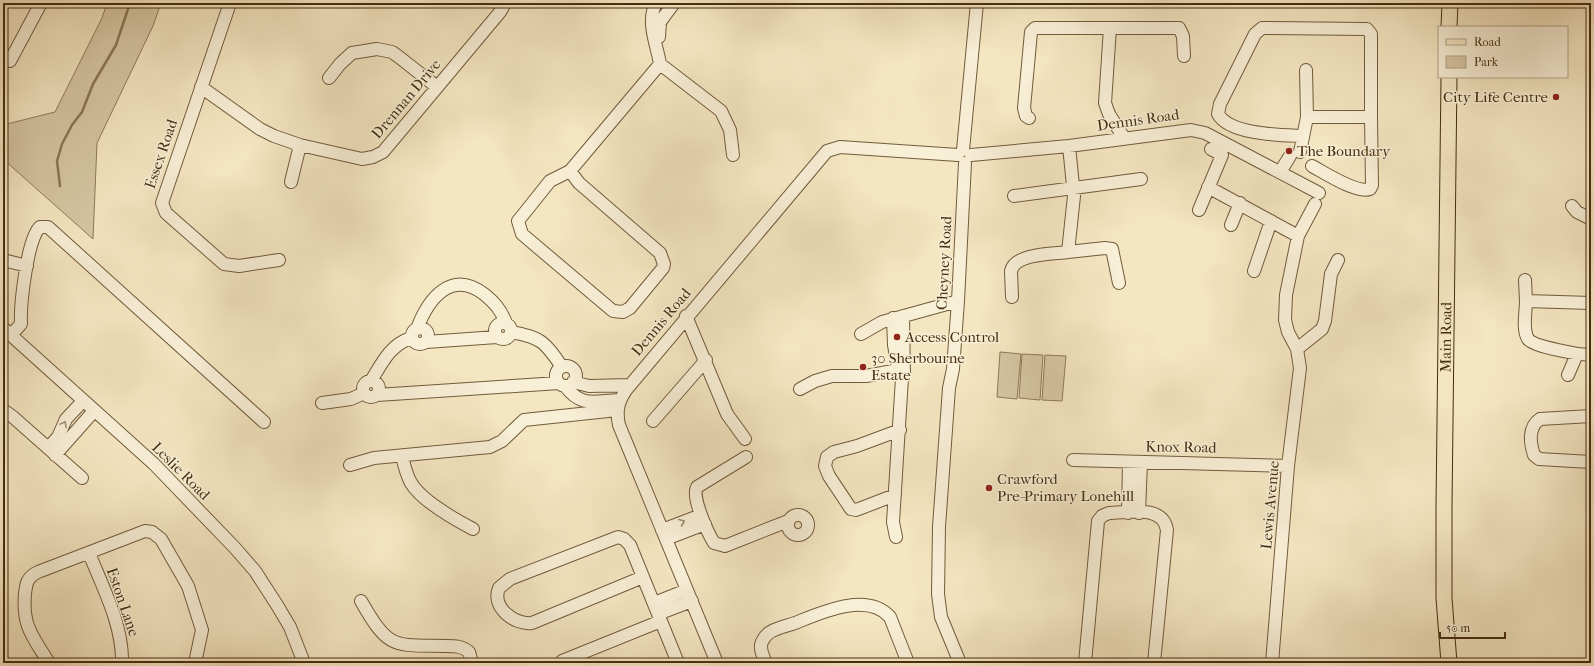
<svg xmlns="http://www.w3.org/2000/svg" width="1594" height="666" font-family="'IM FELL French Canon',serif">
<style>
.green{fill:#d6c7a3;stroke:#8e7a59}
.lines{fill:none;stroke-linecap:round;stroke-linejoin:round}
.stream{stroke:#8b7655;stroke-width:2.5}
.minor-tunnel{stroke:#d1c19d;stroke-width:12;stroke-dasharray:12 6;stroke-linecap:butt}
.minor-casing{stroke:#725b3c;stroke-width:14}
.major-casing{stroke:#462d0f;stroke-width:17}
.minor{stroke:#f8efd7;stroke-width:12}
.major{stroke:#f4e6c1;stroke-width:15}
.oneway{stroke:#9f8e73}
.poi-dot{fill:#8f2418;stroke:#f8efd7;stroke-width:1.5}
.labels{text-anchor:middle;stroke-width:3;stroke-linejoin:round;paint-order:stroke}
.poi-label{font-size:15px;fill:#462d0f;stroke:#f8efd7;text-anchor:start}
.street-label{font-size:15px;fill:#462d0f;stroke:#f8efd7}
</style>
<rect width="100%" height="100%" fill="#f4e6c1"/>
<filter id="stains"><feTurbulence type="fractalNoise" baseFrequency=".005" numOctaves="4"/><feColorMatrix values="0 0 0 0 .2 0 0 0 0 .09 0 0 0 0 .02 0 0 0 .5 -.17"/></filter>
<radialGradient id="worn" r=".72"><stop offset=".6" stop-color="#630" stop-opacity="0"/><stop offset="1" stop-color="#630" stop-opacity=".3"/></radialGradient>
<!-- green -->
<path class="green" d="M 107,3 L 161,3 L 153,26 L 97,143 L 93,239 L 3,159 L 3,125 L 55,112 L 102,18 Z
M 1000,352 L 1021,354 L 1017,399 L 997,397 Z
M 1022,354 L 1043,355 L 1040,400 L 1019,398 Z
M 1045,355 L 1066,356 L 1062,401 L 1042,400 Z"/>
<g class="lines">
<!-- stream -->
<path class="stream" d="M 60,186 L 57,161 L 62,144 L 72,125 L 82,112 L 93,84 L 116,45 L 130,3"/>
<!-- minor-tunnel -->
<path class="minor-tunnel" d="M 1290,156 L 1294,148"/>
<defs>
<path id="minor" d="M 230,3 L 162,203 L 166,213 L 224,264 L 239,266 L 279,260
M 656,3 C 646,22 657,45 660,64
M 1110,28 L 1105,103 L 1109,114 L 1124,138
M 659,37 L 660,22 L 674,3
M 10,61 L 41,3
M 329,78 L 340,64 L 352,53 L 377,49 L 392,52 L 399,57 L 437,87
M 201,87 L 260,129 L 274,136 L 300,145 L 362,159 L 373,157 L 383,152 L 500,12 L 505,3
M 1029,118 L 1026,116 L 1024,108 L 1031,32 L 1035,28 L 1179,28 L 1183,36 L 1184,56
M 1302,136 C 1281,135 1230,135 1218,114 L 1220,104 L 1255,34 L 1262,28 L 1270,28 L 1367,29 L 1371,34 L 1371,117 L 1307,117
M 963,150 L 977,3
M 1300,152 L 1307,117 L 1306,70
M 971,155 L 1069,146 L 1191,130 L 1205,133 L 1319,193
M 1312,166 C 1325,173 1357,194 1370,189 L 1372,185 L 1371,117
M 570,171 L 579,183 L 660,253 L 664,264 L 663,268 L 630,308 L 623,312 L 613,311 L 522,234 L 518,221 L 550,181 L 570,171 L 660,64 L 721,111 L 730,130 L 733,155
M 1280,172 L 1290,156
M 291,182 L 300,145
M 1208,187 L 1298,236 L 1286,295 L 1285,320 L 1288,332 L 1297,349 L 1300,368 L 1288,466 L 1272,663
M 1014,196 L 1141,179
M 1572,206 L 1577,212 L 1591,219
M 1199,210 L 1222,155 L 1211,149
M 1231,225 L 1240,203
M 1298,236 L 1315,204
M 1068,252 L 1105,248 L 1112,249 L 1119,283
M 3,260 L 27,266
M 1254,271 L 1271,221
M 1525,280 L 1526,301 L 1591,303
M 1012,297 L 1011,271 C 1015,253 1053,254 1068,252 L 1074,196 L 1069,146
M 1526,301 C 1526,312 1522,329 1528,339 C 1534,347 1581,355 1591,355
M 686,316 L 727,414 L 745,439
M 893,318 L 894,345 L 898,368
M495 331a8 8 0 1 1 16 0a8 8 0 1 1-16 0Z
M412 336a8 8 0 1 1 16 0a8 8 0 1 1-16 0Z
M 3,328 L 154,464 L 235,548 L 255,571 L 277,605 L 290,627 L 304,663
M 417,329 C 428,299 451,269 484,294 C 495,303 501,310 506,323
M 511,332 C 541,337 545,342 562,367
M 861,334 L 882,322 L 958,301
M 11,335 L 21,324 C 20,306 27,239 40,227 L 48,227 L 264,422
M 426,342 L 497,337
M 1297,349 L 1322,329 L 1325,321 L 1331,274 L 1338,260
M556 376a10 10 0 1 1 20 0a10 10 0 1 1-20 0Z
M 1568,375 L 1577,354
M363 389a8 8 0 1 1 16 0a8 8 0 1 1-16 0Z
M 371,381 C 382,363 390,345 411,338
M 573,382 L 589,386 L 629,385
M 565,386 C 582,408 594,401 619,400
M 800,389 L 815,381 L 832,376 L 866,376 L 904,369
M 377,395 L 559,383
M 322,403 L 351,399 L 364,393
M 3,410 L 13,417 L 82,478
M 1591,416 L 1540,419 C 1528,427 1530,443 1534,455 L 1539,459 L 1591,462
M 653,421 L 706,360
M 48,448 L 58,437 L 66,419 L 83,401
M 55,455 L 94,411
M 402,456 C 404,465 406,474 411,483 C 422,501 454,519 473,529
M 746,457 L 697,487 C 691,497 708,533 714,543 L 725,546 L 788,521
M 1073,460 L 1288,466
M 350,465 L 374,458 L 490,447 L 502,441 L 524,420 L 617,410
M 895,495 L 856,510 L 851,509 L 829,476 L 825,466 L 827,457 L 834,452 L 857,446 L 900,430
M 1128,513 L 1129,462
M 1139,513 L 1141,462
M788 525a10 10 0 1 1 20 0a10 10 0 1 1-20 0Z
M 662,530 L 701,515
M 896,537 L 893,522 L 902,378 L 904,377 L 903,316
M 666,539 L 705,524
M 89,553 C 103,588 123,625 122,663
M 643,577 L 532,623 C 514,625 491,607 499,588 L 510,579 L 618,537 L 624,539 L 630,545 L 678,663
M 361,601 C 389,650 393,645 446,646 C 455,646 462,646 469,652 L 472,663
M 654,603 L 687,590
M 658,614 L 692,601
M 562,661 L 661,621
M 49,663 C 33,637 22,626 25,594 C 26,584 27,577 38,572 L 145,531 L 152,532 L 161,539 L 188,586 L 202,630 L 195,663
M 717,663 L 619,425 C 616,411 618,402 626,390 L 827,151 L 840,147 L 958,155
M 766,663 C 763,656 758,647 763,640 C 768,629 784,627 795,623 C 820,613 867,591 890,617 L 908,663
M 960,663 L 941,617 L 938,594 L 939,527 L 949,388 L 953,369 L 958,301 L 965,163
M 1085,663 L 1098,521 L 1102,516 L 1109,513 C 1127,513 1163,504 1167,530 L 1154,663"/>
<g id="major">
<path d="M 1449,27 L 1450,3"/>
<path id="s1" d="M 1449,663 L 1444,598 L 1444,507 L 1449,77"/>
</g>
</defs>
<!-- minor casing -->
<use href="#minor" class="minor-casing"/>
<!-- major casing -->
<use href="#major" class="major-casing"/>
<!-- minor -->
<use href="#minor" class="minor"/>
<!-- major -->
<use href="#major" class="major"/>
</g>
<!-- one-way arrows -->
<defs><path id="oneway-chevron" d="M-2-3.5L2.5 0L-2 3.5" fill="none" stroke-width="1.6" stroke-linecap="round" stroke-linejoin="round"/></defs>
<g class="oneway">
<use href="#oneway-chevron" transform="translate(64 424) rotate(-62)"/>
<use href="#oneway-chevron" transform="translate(682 522) rotate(-22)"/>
</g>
<!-- markers -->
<g class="poi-dot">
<circle cx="1556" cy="97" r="4"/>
<circle cx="1289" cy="151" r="4"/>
<circle cx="897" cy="337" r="4"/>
<circle cx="863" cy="367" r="4"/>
<circle cx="989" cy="488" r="4"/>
</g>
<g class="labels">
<!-- poi labels -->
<g class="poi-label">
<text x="1548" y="102" text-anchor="end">City Life Centre</text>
<text x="1297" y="156">The Boundary</text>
<text x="905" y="342">Access Control</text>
<text x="871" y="363">30 Sherbourne<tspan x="871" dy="17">Estate</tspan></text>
<text x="997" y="484">Crawford<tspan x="997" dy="17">Pre-Primary Lonehill</tspan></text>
</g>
<!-- street labels -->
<g class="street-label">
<text transform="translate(406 99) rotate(-50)" y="5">Drennan Drive</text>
<text transform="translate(1138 120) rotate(-8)" y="5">Dennis Road</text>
<text transform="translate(161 154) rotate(-71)" y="5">Essex Road</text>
<text transform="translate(944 263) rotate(-87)" y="5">Cheyney Road</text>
<text transform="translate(661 322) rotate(-50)" y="5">Dennis Road</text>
<text dy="5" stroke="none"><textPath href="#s1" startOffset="326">Main Road</textPath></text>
<text transform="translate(1181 447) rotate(1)" y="5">Knox Road</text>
<text transform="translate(181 471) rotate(45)" y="5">Leslie Road</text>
<text transform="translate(1270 505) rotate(-85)" y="5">Lewis Avenue</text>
<text transform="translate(123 602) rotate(71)" y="5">Eston Lane</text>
</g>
</g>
<!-- margin -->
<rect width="1594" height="666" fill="none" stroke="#f4e6c1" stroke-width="16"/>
<rect x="4" y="4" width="1586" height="658" fill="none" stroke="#462d0f" stroke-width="2"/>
<rect x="8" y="8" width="1578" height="650" fill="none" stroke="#462d0f"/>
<!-- legend -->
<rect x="1438" y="26" width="130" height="52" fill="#f8efd7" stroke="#b1a187"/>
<rect x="1446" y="39" width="20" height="6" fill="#f4e6c1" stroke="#b1a187"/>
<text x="1474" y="46" font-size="12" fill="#462d0f">Road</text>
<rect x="1446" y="56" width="20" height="12" fill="#d6c7a3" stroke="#b1a187"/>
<text x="1474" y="66" font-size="12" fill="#462d0f">Park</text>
<!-- scale -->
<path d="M1440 632v6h65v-6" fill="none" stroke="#462d0f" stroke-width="2"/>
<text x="1446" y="632" font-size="12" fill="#462d0f" stroke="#f8efd7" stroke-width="3" paint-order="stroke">50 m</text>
<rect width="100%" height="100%" filter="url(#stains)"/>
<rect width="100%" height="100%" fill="url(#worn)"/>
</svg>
